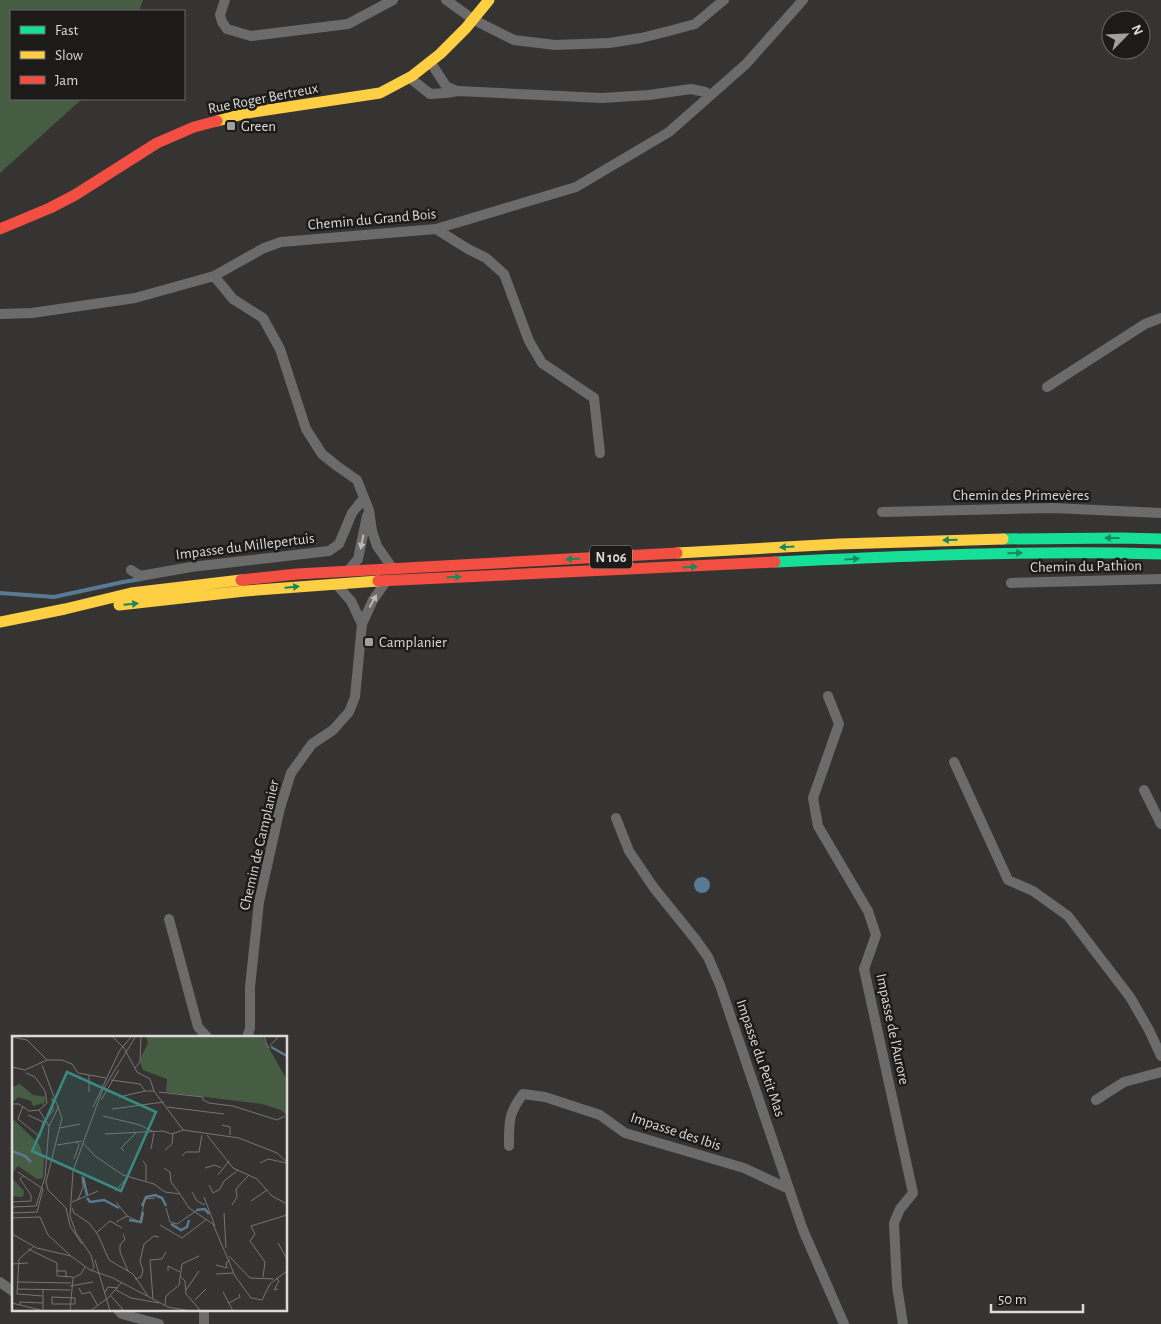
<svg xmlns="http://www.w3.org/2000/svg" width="1161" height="1324" font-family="'Alegreya Sans',sans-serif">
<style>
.green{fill:#465d43}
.water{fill:#587a92}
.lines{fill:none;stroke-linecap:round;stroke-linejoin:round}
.stream{stroke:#587a92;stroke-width:4}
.street{stroke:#6c6b6b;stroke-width:10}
.fast{stroke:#16e098;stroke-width:11}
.slow{stroke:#ffcf43;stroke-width:11}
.jam{stroke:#f24e42;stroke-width:11}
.oneway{fill:#19875f}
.oneway2{fill:#bab9b7}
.poi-dot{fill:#a1a09e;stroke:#1d1b1a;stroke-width:2}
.labels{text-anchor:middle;stroke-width:5;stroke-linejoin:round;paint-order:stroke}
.shield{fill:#1d1b1a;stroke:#a2a19f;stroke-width:1}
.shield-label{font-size:14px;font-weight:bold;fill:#dbdad8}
.street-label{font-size:15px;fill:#dbdad8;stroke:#1d1b1a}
.poi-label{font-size:15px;fill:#dbdad8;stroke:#1d1b1a;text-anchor:start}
.inset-river{fill:none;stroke:#587a92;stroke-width:2.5}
.inset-road{fill:none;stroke:#777674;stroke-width:1}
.view{fill:#388a83;fill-opacity:0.15;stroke:#388a83;stroke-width:2.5}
.inset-edge{fill:none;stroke:#dbdad8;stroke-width:2.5}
</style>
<rect width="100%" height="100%" fill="#353432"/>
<!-- green -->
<path class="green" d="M 0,0 L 143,0 L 139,11 L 11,11 L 11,99 L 82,99 L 0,173 Z"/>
<!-- water -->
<path class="water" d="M694 885a8 8 0 1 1 16 0a8 8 0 1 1-16 0Z"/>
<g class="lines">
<!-- stream -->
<path class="stream" d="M 0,593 L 54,597 L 123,582 L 141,579"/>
<!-- street -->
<path class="street" d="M 225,0 L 220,15 L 222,22 L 227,29 L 251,36 L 348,24 L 393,0
M 446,0 L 474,20 L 514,40 L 555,45 L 609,43 L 641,38 L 669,31 L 695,24 L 724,0
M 431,63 L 446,86 L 457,91
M 410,78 L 430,94 L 446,93 L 458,91 L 602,98 L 649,95 L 691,89 L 705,92 L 710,95
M 436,229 L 468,249 L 486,258 L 504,274 L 529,341 L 542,363 L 594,398 L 600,453
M 214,276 L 233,299 L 263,318 L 280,349 L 306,429 L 322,454 L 337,466 L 357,480 L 369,510 L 372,531 L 377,546 L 393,569
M 0,314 L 32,313 L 135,298 L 214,276 L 264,248 L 281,242 L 436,229 L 576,187 L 669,132 L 746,64 L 803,0
M 1047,387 L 1145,324 L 1161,318
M 882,512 L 1053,508 L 1161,513
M 131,570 L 140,576 L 191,567 L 329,551 L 339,544 L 352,513 L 364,498
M 348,571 L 358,559 L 367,516
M 1011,583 L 1161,579
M 336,584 L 351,601 L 362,624
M 828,696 L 839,724 L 813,798 L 818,826 L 868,911 L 876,935 L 864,969 L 913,1193 L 900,1209 L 894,1223 L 897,1286 L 903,1324
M 954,762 L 1008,880 L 1033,891 L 1068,916 L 1130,997 L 1149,1030 L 1161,1056
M 1144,790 L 1161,824
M 616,818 L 629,851 L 654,888 L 696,940 L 708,957 L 720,985 L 803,1230 L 844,1324
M 169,919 L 198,1027 L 208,1038
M 247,1038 L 250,1028 L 250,987 L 259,902 L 280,808 L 291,773 L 312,744 L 333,730 L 349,712 L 355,697 L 362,624 L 373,600 L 387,580
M 1096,1100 L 1124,1082 L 1161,1072
M 509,1146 C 509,1122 508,1114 523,1094 L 545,1097 L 600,1115 L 625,1133 L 744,1168 L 789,1189
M 0,1282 L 14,1292
M 118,1310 L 122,1314 L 159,1324
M 204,1324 L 204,1310"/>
<!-- fast -->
<path class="fast" d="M 1003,539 L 1121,538 L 1161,539
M 775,562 C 904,556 1032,550 1161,554"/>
<!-- slow -->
<path class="slow" d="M 217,121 L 247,113 L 380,93 L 412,76 L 440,54 L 466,28 L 489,0
M 677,553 L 839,544 L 1003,539
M 119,605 L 245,591 L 378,581
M 0,622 L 65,609 L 131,593 L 241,580"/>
<!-- jam -->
<path class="jam" d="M 0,229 L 50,208 L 75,195 L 157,143 L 194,127 L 217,121
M 241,580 L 297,574 L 677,553
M 378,581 L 775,562"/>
</g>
<!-- one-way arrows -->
<defs><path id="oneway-solid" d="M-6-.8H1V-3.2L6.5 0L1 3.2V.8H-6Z" transform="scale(1.25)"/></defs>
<g class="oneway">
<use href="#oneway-solid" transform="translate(1112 538) rotate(-180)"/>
<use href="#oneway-solid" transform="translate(950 540) rotate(178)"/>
<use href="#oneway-solid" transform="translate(787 547) rotate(177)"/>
<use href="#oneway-solid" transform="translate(1015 553) rotate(-2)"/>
<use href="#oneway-solid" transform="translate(573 559) rotate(177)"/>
<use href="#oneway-solid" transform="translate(852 559) rotate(-3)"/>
<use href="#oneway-solid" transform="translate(690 567) rotate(-3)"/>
<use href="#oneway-solid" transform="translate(454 577) rotate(-2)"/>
<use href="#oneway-solid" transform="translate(292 587) rotate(-5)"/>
<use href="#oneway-solid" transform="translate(131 604) rotate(-5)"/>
</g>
<g class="oneway2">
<use href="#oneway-solid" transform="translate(362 542) rotate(101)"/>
<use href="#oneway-solid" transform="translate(373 601) rotate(-61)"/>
</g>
<!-- markers -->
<g class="poi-dot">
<rect x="226" y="121" width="10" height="10" rx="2.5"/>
<rect x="364" y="637" width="10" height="10" rx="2.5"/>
</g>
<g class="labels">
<!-- shield labels -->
<rect class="shield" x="590" y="545.5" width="42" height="23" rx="4"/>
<g class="shield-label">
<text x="611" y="562">N 106</text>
</g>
<!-- street labels -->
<g class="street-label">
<text transform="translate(263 98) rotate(-11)" y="5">Rue Roger Bertreux</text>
<text transform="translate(372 219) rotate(-5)" y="5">Chemin du Grand Bois</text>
<text x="1021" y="500">Chemin des Primevères</text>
<text transform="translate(245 546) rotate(-7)" y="5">Impasse du Millepertuis</text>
<text transform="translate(1086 566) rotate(-1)" y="5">Chemin du Pathion</text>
<text transform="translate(259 845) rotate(-77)" y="5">Chemin de Camplanier</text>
<text transform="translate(893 1029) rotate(78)" y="5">Impasse de l'Aurore</text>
<text transform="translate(761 1058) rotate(71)" y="5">Impasse du Petit Mas</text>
<text transform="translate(676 1131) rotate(18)" y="5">Impasse des Ibis</text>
</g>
<!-- poi labels -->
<g class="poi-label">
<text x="241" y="131">Green</text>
<text x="379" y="647">Camplanier</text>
</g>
</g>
<!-- overview -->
<g transform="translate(12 1036)">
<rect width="275" height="275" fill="#353432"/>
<path d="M 134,0 L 250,0 L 275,44 L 275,80 L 269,74 L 250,68 L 154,56 L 155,43 L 131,34 L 129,29 L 128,23 L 136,7 ZM 8,48 L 21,59 L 34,61 L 31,71 L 31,67 L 21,70 L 19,65 L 6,61 L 0,67 L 0,51 ZM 0,82 L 27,108 L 32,123 L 31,142 L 25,143 L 6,130 L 0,138 ZM 0,142 L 12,155 L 11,161 L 0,160 Z" fill="#465d43"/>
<path class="inset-river" d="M 259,11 L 275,20M 0,115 L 13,120 L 19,126M 71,141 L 75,159M 75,162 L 78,166 L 92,164 L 107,172M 130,170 L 134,161 L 143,159 L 150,162 L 154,170M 184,174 L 193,173 L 197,178M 117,184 L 129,186 L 131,176M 159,188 L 169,194 L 175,191 L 177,184"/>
<path class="inset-road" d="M 100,0 L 112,12 L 125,36 L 138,43 L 142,55 L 171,94 L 227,102 L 265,117 L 275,126M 252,0 L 256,12 L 267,0M 0,1 L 15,4 L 35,24M 30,29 L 50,82 L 34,146 L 36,154 L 54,172 L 58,190 L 70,208M 0,31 L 13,34 L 35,24 L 50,24 L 60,28 L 66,37 L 94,42M 123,32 L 128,26 L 129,0M 14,37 L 23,41 L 33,55 L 35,67 L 27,74M 77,39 L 77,56M 99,44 L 128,48 L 133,55 L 142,55M 147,56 L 191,61 L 191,64 L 197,67 L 221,70 L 265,84 L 273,80M 107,61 L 133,55M 89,64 L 107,34M 0,68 L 7,68 L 17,75 L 27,74 L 37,90M 11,70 L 6,83 L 28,101 L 31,86 L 41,75 L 40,62M 81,71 L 108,14 L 120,0M 155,71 L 212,78M 100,73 L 152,66M 16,79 L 31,86M 91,80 L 128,89 L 142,96M 210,89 L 218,91 L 218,99M 48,92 L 68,88M 93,98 L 151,95 L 160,98 L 171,94M 195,99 L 221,132 L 245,143 L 260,160 L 275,168M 71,107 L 83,120 L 111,139 L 142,148 L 153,156 L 168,158 L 177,172 L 201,188 L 223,240 L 239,262 L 250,264 L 258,248 L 275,235M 45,109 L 70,105M 139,113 L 142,97M 153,114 L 160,108 L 161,97M 112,115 L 109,112 L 124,97M 170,120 L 174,116 L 187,116 L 190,99M 62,123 L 67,109 L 64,105M 131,125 L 134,129 L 134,145M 248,127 L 256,123 L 275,127M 152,132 L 158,136 L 159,146 L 168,158M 193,132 L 203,129 L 209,132M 206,139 L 217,125M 197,149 L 201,157 L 208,153 L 212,145 L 226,134M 103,155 L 116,141M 180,156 L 185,165 L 193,169M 192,161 L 203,190M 66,164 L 71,151 L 70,140M 239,165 L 255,154M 0,166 L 19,165 L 19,159 L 8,143 L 11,140M 60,166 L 86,155M 104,166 L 115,180M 220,169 L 225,161 L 224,153 L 237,139M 0,171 L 24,170 L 33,141 L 37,90 L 47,70M 60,172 L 62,177 L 77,187 L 86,199 L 97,224 L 121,238 L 136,260M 154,172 L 158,186 L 165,188 L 184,175M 0,177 L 25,176 L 31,153 L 6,136M 212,177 L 214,212M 0,182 L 28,181 L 36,199 L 58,219M 104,186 L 115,180 L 128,186 L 133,163 L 143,162M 148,189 L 170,202 L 195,183M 84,197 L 98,185 L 110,192M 0,198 L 25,212 L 59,220 L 78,234 L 101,242 L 156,271 L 178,275M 111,198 L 113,203 L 108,209 L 108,216 L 116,235M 266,207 L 275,223M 21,211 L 7,223 L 5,258 L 31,260M 16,213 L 45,227 L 45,240 L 61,241M 217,220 L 238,242 L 262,243M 83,224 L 98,275M 0,228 L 16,227M 204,229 L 215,232 L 214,227 L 218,224M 80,234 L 82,231 L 79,219 L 64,197 L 58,180 L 61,135 L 90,55 L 124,0M 45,235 L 54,235 L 54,241M 156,235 L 156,230 L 168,236M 204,238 L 221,237M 169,241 L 173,245 L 174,258 L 189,275M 251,241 L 253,226 L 238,205 L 243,198 L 239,190 L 275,179M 264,242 L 267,245 L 262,254 L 266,253M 123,243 L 129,241 L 131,235 L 128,225 L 132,208 L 142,200 L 147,201M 6,246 L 59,247M 58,250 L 81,246M 67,252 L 70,258 L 78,256 L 86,270M 5,253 L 58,254M 104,254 L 119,262 L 147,267M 174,254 L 187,235M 93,256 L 96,251 L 106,252M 211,256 L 221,275M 99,260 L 112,275M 40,261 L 63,262 L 63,268 L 40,268 ZM 141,263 L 138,224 L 150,223 L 154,216M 183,264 L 194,253M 0,267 L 32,275M 217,267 L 228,261 L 227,258M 8,269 L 8,266 L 31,267M 153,269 L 154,260 L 167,249 L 170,228 L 187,220M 31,274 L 31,253M 58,275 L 61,242 L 69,238 L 73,231M 78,275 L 96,262 L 110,246"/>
<path class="view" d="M 55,36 L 144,76 L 109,155 L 20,115 Z"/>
<rect width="275" height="275" class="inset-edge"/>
</g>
<!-- legend -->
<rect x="10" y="10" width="175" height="90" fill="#1d1b1a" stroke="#696766"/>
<rect x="20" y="26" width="25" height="8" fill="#16e098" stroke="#696766"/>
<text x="55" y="35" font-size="15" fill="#dbdad8">Fast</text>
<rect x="20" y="51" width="25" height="8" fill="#ffcf43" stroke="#696766"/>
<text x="55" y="60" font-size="15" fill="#dbdad8">Slow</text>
<rect x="20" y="76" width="25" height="8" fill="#f24e42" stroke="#696766"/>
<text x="55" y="85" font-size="15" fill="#dbdad8">Jam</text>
<!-- north arrow -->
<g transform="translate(1126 35) rotate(66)"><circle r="24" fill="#1d1b1a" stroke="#696766"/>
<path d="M0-4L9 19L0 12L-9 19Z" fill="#a1a09e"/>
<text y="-8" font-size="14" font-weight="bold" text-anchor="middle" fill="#dbdad8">N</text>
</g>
<!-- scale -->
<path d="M991 1304v8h92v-8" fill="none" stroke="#dbdad8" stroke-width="2.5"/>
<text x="998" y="1304" font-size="15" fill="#dbdad8" stroke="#1d1b1a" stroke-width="4" paint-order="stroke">50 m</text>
</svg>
